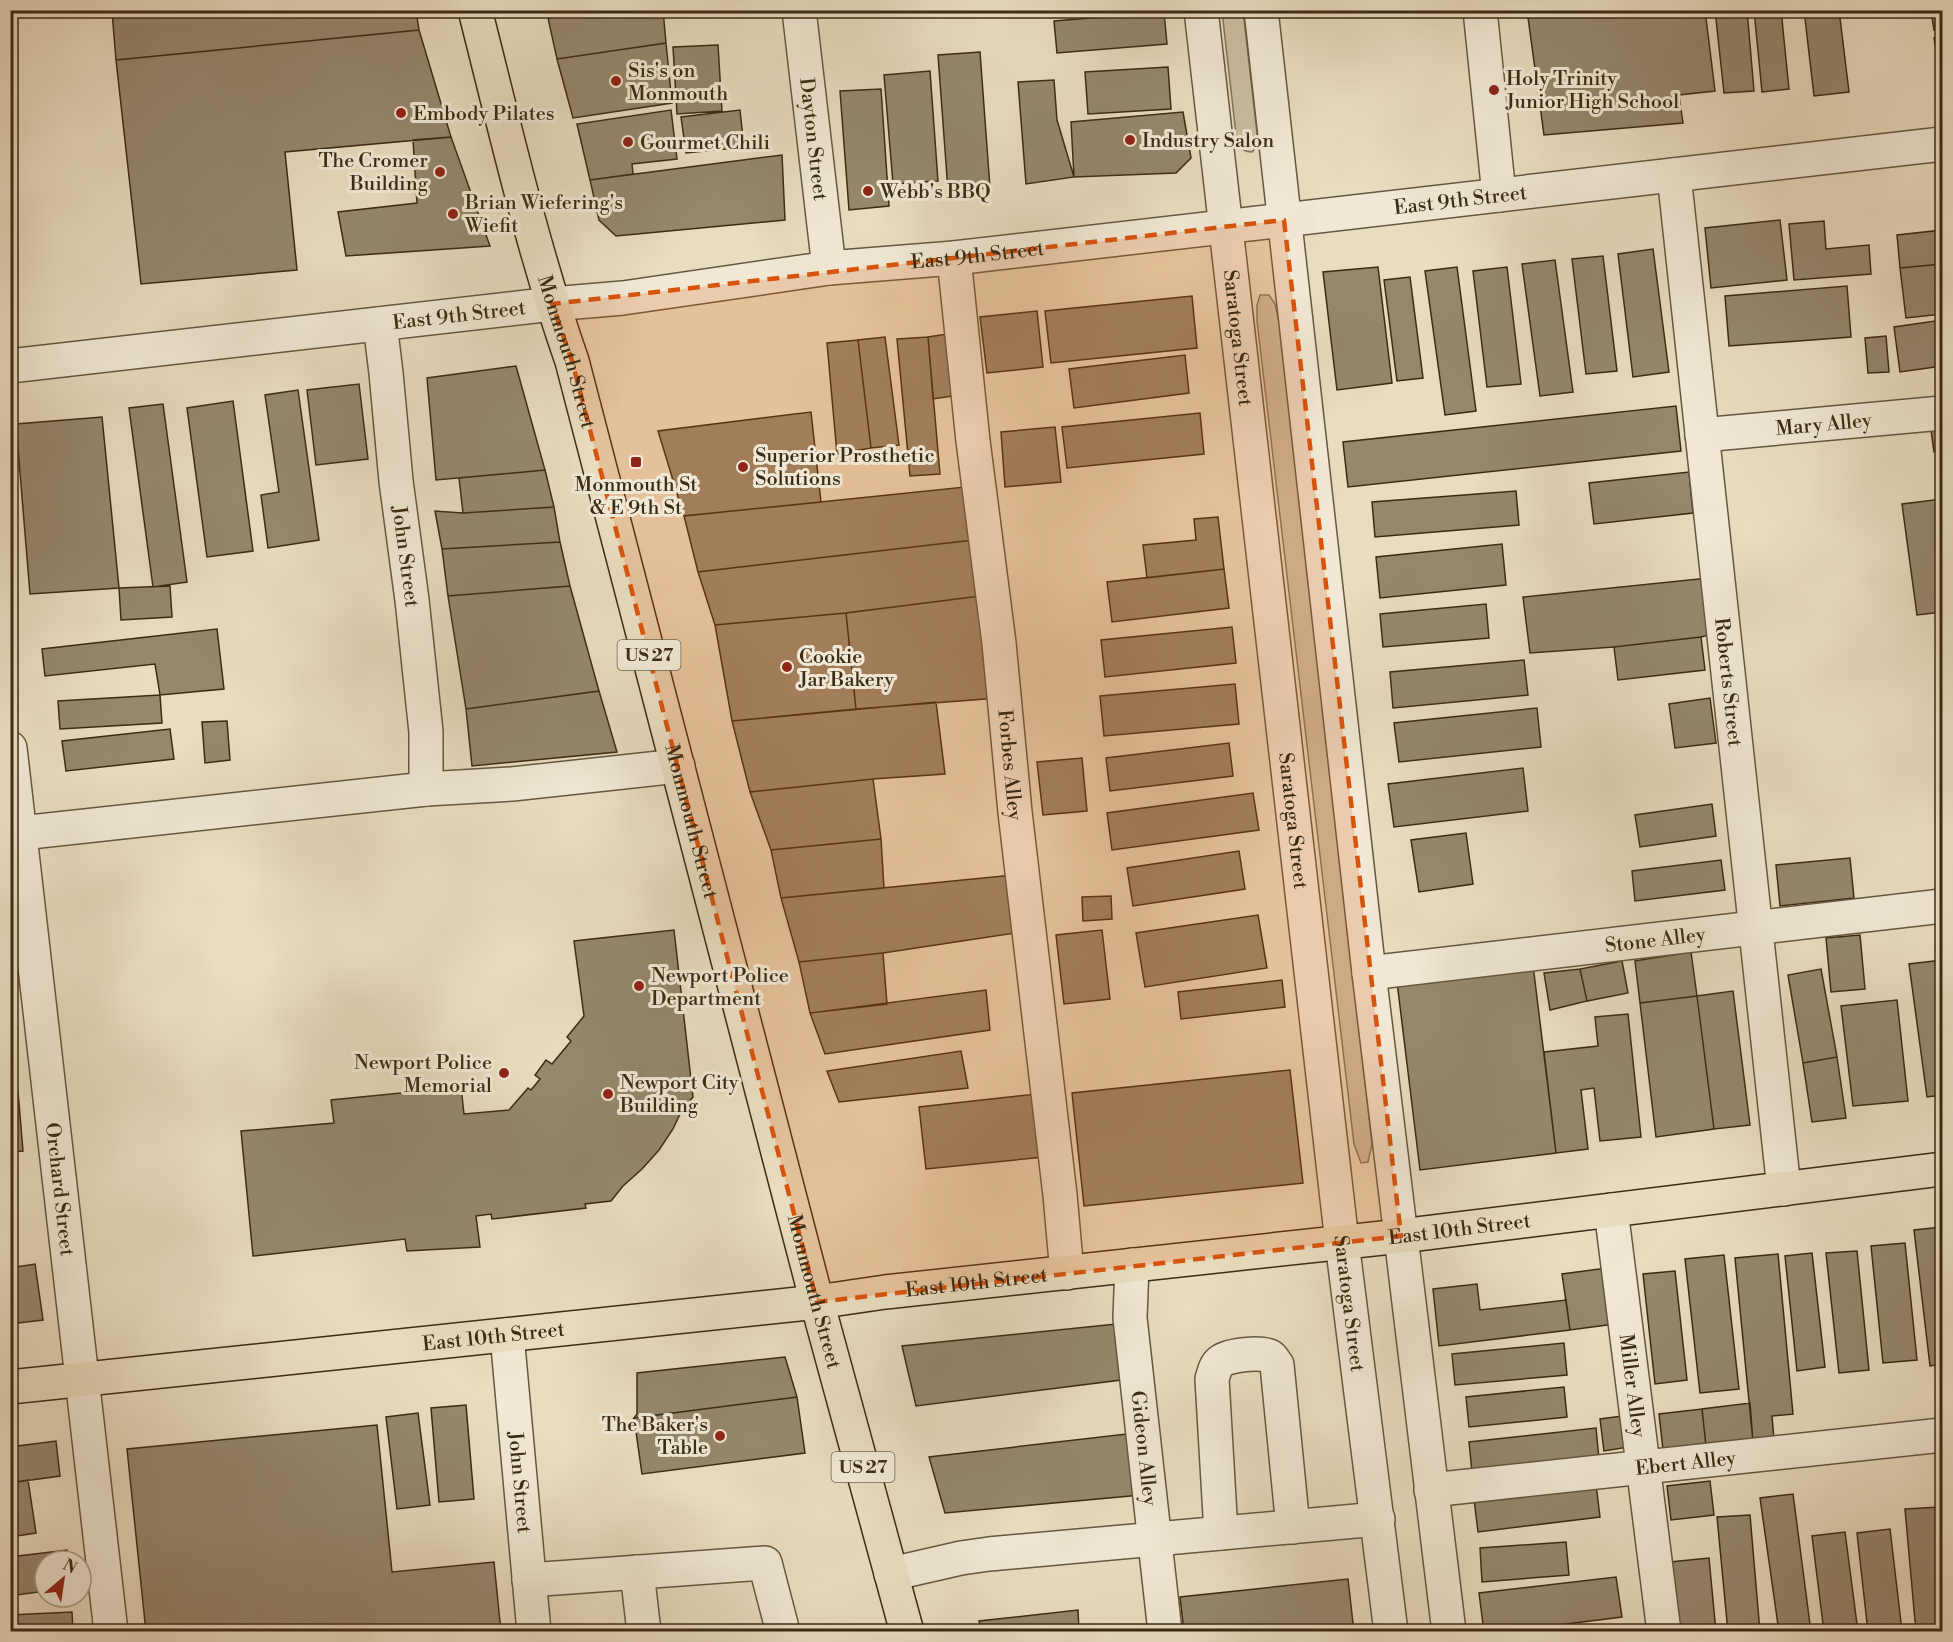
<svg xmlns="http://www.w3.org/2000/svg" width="1953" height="1642" font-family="'Libre Bodoni',serif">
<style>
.green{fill:#cbbfa2;stroke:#83755c;stroke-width:1.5}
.building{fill:#95886d;stroke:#3b2b15;stroke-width:1.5}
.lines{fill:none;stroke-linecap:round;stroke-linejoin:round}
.minor-casing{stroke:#665840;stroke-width:36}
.major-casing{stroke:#3b2b15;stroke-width:36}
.minor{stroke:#f1e9d5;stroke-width:33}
.major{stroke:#e9ddbf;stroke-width:33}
.marked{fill:#d7540d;fill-opacity:0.2;stroke:#d7540d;stroke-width:4.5;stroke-dasharray:12 8;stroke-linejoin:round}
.poi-dot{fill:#8f2418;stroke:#f1e9d5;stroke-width:2}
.labels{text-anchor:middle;stroke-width:6;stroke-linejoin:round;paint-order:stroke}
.shield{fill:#f1e9d5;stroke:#72644f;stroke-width:1.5}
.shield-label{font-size:18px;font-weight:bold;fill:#3b2b15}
.poi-label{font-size:20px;fill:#3b2b15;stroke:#f1e9d5;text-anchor:start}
.street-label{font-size:20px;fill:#3b2b15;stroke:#f1e9d5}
</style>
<rect width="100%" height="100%" fill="#e9ddbf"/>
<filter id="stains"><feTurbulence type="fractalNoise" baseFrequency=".00333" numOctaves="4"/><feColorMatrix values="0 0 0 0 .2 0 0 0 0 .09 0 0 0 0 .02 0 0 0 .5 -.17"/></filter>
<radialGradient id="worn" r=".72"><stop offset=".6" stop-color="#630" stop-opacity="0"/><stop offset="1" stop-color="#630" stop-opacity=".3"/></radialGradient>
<!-- green -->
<path class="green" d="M 1222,11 L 1243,11 L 1257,133 L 1256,148 L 1252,152 C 1244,152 1242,149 1237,143 Z
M 1260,295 L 1269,295 L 1275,304 L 1279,321 L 1372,1144 L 1368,1162 L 1361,1163 L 1354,1144 L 1257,321 L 1257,305 Z"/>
<!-- building -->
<path class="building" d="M 116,10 L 416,10 L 419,30 L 116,60 L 112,11 Z
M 546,10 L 605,10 L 548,18 Z
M 605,10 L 663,10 L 666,43 L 557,59 L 548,18 Z
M 1527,10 L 1705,10 L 1715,91 L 1679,95 L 1683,123 L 1544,135 Z
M 1715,10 L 1747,10 L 1754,91 L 1724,93 Z
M 1754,10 L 1781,10 L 1789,89 L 1762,92 Z
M 1804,10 L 1839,10 L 1849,92 L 1814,96 Z
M 1931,10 L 1942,10 L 1942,28 L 1934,30 Z
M 1164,12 L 1167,44 L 1057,53 L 1054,21 Z
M 419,30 L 451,137 L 285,152 L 297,270 L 141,284 L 116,60 Z
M 1942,37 L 1942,85 L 1941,86 L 1934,38 Z
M 666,43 L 672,103 L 573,118 L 557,59 Z
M 718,45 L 722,111 L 677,114 L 673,47 Z
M 980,52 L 990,188 L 948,191 L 938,55 Z
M 1168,67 L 1171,109 L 1088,114 L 1085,72 Z
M 930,71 L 938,181 L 893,184 L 884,75 Z
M 1054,80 L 1057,120 L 1074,177 L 1026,184 L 1018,82 Z
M 881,89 L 889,206 L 849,210 L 840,91 Z
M 671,110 L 677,159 L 632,164 L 633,174 L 590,180 L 577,124 Z
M 740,110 L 744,147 L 686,153 L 681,117 Z
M 1183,112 L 1191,158 L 1176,173 L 1074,177 L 1071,122 Z
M 451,137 L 490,246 L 346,256 L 338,212 L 417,203 L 413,140 Z
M 782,155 L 785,220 L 616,236 L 599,220 L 590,180 Z
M 1939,204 L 1942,204 L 1942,264 L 1900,268 L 1897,235 L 1942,230 Z
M 1780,220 L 1787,280 L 1711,288 L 1705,228 Z
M 1824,221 L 1826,249 L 1869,245 L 1871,274 L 1794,280 L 1789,224 Z
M 1653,249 L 1669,372 L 1633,377 L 1618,254 Z
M 1603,256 L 1617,371 L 1586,374 L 1572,259 Z
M 1555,260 L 1573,392 L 1540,396 L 1522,264 Z
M 1942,264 L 1942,314 L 1906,318 L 1900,268 Z
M 1378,267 L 1392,383 L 1337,390 L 1323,272 Z
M 1457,267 L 1476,411 L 1445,415 L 1425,271 Z
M 1507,267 L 1521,384 L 1487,387 L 1473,271 Z
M 1410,277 L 1423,378 L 1397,381 L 1384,280 Z
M 1847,286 L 1851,337 L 1729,346 L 1725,296 Z
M 1192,296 L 1197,348 L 1051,363 L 1045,311 Z
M 1037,311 L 1043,367 L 987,373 L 980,317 Z
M 1942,320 L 1942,366 L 1900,372 L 1894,327 Z
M 954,333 L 959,395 L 933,399 L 928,337 Z
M 1886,336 L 1889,372 L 1868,373 L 1865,338 Z
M 885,337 L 899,445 L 871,448 L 858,340 Z
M 928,337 L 940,474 L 910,476 L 897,339 Z
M 858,340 L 871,448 L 837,454 L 827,343 Z
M 1185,355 L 1189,393 L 1074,408 L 1069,369 Z
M 516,366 L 545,470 L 436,480 L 427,378 Z
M 359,384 L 368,459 L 316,465 L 307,390 Z
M 298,390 L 319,540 L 268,548 L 261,495 L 279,492 L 265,395 Z
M 233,401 L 253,551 L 207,557 L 187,408 Z
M 163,404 L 187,582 L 153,587 L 129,408 Z
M 1676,406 L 1681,451 L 1348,487 L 1343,442 Z
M 811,412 L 821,502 L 684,516 L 658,431 Z
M 1200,413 L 1204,454 L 1067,468 L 1062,427 Z
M 102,417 L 119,588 L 30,594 L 16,424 Z
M 1942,422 L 1942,451 L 1934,452 L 1930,423 Z
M 1055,427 L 1061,482 L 1005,487 L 1001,432 Z
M 545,470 L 554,507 L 463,513 L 459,478 Z
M 1689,472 L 1693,513 L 1594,524 L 1589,483 Z
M 975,486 L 982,539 L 698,572 L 684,516 Z
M 1516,491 L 1519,525 L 1375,537 L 1372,502 Z
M 1942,499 L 1942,612 L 1917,615 L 1902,504 Z
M 554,507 L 560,542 L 442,549 L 435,511 L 463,513 Z
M 1218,517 L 1224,569 L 1147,578 L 1143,545 L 1196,540 L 1194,519 Z
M 982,539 L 988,595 L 846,613 L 715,625 L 698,572 Z
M 560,542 L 570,586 L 448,596 L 442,549 Z
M 1502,544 L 1506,585 L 1380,598 L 1376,557 Z
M 1224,569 L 1229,608 L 1112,622 L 1107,582 Z
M 1708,578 L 1716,633 L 1701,637 L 1614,647 L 1530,653 L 1523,597 Z
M 170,586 L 172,617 L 121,620 L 119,588 Z
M 570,586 L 599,691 L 466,709 L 448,596 Z
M 988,595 L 998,698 L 856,709 L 846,613 Z
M 1486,604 L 1489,638 L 1383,647 L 1380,614 Z
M 846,613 L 856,709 L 732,721 L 715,625 Z
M 1232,627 L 1236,663 L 1105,677 L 1101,640 Z
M 217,629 L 224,689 L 160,695 L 155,664 L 45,676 L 42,649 Z
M 1701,637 L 1705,670 L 1618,680 L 1614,647 Z
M 1524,660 L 1528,695 L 1393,708 L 1390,672 Z
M 1235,684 L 1239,724 L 1104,736 L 1100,696 Z
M 599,691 L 617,752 L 472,766 L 466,709 Z
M 160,695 L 162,723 L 60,729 L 58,701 Z
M 1710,698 L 1716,743 L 1675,748 L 1669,704 Z
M 936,702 L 945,774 L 873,779 L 750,792 L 732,721 Z
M 1537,708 L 1541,747 L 1399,762 L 1394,723 Z
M 227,721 L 230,760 L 205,763 L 202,722 Z
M 170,729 L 174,759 L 66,771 L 62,741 Z
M 1229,743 L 1233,776 L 1110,791 L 1106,758 Z
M 1082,758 L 1087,811 L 1043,815 L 1037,762 Z
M 1523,768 L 1528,811 L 1394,827 L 1388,784 Z
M 873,779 L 881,839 L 771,850 L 750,792 Z
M 1253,793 L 1259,830 L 1112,850 L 1107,813 Z
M 1712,804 L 1716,836 L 1640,847 L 1635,815 Z
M 1466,833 L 1473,884 L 1419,892 L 1411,840 Z
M 881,839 L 884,888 L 781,898 L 771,850 Z
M 1239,851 L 1245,889 L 1133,906 L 1127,868 Z
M 1850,858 L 1854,898 L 1780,906 L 1776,865 Z
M 1721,860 L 1725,890 L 1635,901 L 1632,871 Z
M 1013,875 L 1022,932 L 883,953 L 799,962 L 781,898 Z
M 1111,896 L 1112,919 L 1083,921 L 1082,897 Z
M 1258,915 L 1267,968 L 1145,987 L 1136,933 Z
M 674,930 L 693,1097 L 682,1110 L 673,1129 L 659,1150 L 642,1169 L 623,1186 L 611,1201 L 585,1204 L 586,1208 L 492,1219 L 491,1214 L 476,1216 L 480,1247 L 407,1251 L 405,1239 L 253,1256 L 241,1131 L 334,1123 L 331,1100 L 461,1087 L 464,1114 L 509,1110 L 528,1088 L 531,1090 L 540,1079 L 535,1075 L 546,1060 L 552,1064 L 571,1041 L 567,1037 L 584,1016 L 574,941 Z
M 1102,930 L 1110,999 L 1064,1004 L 1056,935 Z
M 1860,935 L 1865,989 L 1831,992 L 1826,938 Z
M 1691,952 L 1697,996 L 1640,1003 L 1635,961 Z
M 883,953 L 887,1004 L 810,1013 L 799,962 Z
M 1942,960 L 1942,1095 L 1927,1097 L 1909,964 Z
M 1622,961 L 1628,993 L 1587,1001 L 1580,969 Z
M 1533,965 L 1556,1153 L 1420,1170 L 1397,982 Z
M 1580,969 L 1587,1001 L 1550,1010 L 1544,973 Z
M 1821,969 L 1837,1057 L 1803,1063 L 1788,975 Z
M 1282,980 L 1285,1007 L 1181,1019 L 1178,992 Z
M 986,990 L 990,1030 L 825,1054 L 810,1013 Z
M 1733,991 L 1750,1125 L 1714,1129 L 1697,996 Z
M 1697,996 L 1714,1129 L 1656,1137 L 1640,1003 Z
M 1897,1000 L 1908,1101 L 1853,1106 L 1841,1006 Z
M 10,1010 L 19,1103 L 10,1104 Z
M 1628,1014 L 1641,1137 L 1600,1141 L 1594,1088 L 1581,1090 L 1588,1149 L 1556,1153 L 1544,1052 L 1598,1046 L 1595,1017 Z
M 961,1051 L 968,1088 L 839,1102 L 827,1071 Z
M 1837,1057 L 1846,1118 L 1812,1122 L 1803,1063 Z
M 1290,1070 L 1303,1183 L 1084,1206 L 1072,1093 Z
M 1037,1094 L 1044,1157 L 926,1169 L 919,1107 Z
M 19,1103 L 23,1151 L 10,1152 L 10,1104 Z
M 1942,1227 L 1942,1364 L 1930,1366 L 1914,1230 Z
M 1905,1243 L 1917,1360 L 1883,1363 L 1871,1246 Z
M 1857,1251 L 1869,1370 L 1839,1373 L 1826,1253 Z
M 1812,1253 L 1825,1367 L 1797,1371 L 1785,1256 Z
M 1778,1254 L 1793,1414 L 1772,1416 L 1774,1440 L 1753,1442 L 1735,1258 Z
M 1724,1255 L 1739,1389 L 1700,1393 L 1685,1259 Z
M 35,1264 L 43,1320 L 10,1324 L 10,1268 Z
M 1614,1267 L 1622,1323 L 1570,1330 L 1562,1274 Z
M 1675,1271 L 1687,1380 L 1655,1384 L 1643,1274 Z
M 1477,1284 L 1480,1310 L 1566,1300 L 1570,1330 L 1439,1346 L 1433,1289 Z
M 1126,1323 L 1129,1379 L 916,1406 L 902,1346 Z
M 1564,1343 L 1567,1375 L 1455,1385 L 1452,1354 Z
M 785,1357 L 797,1397 L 634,1418 L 637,1414 L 637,1373 Z
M 1564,1387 L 1567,1417 L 1469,1427 L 1466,1397 Z
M 797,1397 L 805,1453 L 642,1474 L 634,1418 Z
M 1750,1403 L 1753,1442 L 1706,1446 L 1702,1409 Z
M 466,1405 L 474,1499 L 439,1502 L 431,1408 Z
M 1702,1409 L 1706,1446 L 1663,1450 L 1659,1414 Z
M 418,1413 L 430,1505 L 397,1509 L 386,1417 Z
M 1630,1415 L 1635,1446 L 1604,1451 L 1600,1419 Z
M 377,1425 L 392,1572 L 494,1562 L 501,1632 L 146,1632 L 127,1449 Z
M 1596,1428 L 1599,1459 L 1472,1472 L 1469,1442 Z
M 1135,1433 L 1141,1495 L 945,1513 L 929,1457 Z
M 56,1441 L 60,1476 L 10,1483 L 10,1447 Z
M 28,1480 L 36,1533 L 10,1537 L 10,1483 Z
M 1710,1481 L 1714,1515 L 1671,1520 L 1667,1486 Z
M 1596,1484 L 1600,1517 L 1478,1532 L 1474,1499 Z
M 1793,1494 L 1811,1632 L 1779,1632 L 1760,1498 Z
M 1940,1507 L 1942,1536 L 1942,1632 L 1916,1632 L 1905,1509 Z
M 1750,1515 L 1760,1632 L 1728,1632 L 1717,1517 Z
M 1890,1529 L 1902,1631 L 1868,1632 L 1857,1533 Z
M 1845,1532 L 1858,1632 L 1824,1632 L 1812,1536 Z
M 1566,1542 L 1569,1575 L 1482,1582 L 1480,1548 Z
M 67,1550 L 69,1561 L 45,1561 L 45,1591 L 10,1596 L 10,1557 Z
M 1709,1558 L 1716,1632 L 1677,1632 L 1670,1562 Z
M 1616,1577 L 1622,1617 L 1501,1632 L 1484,1632 L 1479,1593 Z
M 1348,1579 L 1354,1632 L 1184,1632 L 1180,1597 Z
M 1078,1610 L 1079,1632 L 982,1632 L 979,1621 Z
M 72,1612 L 73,1632 L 11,1632 L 10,1615 Z"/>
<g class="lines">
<defs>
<g id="minor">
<path id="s1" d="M 799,10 L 829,268"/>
<path id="s2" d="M 1201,10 L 1342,1242 L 1391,1632"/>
<path d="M 1261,10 L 1369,973 L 1449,1632"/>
<path d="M 1480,10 L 1499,195"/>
<path id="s3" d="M 1674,175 L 1784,1189"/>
<path id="s4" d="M 954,258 L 973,441 L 999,643 L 1015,812 L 1060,1195 L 1067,1273"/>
<path id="s5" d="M 380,324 L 386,373 L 396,481 L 412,600 L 426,732 L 426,789"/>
<path id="s6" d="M 10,366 L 552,304 L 623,298 L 829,268 L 954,258 L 1942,144"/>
<path id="s7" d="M 1702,435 L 1942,413"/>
<path id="s8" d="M 10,748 L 111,1632"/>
<path d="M 21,833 L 426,789 L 512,784 L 678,766"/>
<path id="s9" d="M 1369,973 L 1942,906"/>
<path id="s10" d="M 1611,1210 L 1664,1632"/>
<path id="s11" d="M 1132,1265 L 1130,1318 L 1165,1632"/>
<path id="s12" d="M 507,1335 L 534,1632"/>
<path id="s13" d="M 1431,1490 L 1942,1435"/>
<path d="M 1221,1533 L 1212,1379 C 1214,1373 1215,1366 1220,1362 C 1226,1355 1264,1351 1271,1357 C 1273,1358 1275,1363 1277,1365 L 1293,1527"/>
<path d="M 637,1572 L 644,1632"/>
<path d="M 891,1574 L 961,1558 L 989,1554 L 1378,1519"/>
<path d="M 529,1580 L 765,1563 L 783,1632"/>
</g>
<g id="major">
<path id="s14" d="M 475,10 C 505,128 532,247 572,361 L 817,1302 L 907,1632"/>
<path id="s15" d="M 10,1387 L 817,1302 L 885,1292 L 1401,1236 L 1942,1169"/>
</g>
</defs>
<!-- minor casing -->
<use href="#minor" class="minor-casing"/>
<!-- major casing -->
<use href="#major" class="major-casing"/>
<!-- minor -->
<use href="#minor" class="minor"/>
<!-- major -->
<use href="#major" class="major"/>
</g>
<!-- marked area -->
<path class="marked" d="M 1284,220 L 1401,1236 L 817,1302 L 572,361 L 552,304 Z"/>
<!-- markers -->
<g class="poi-dot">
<circle cx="616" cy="81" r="6"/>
<circle cx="1494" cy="90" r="6"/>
<circle cx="401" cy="113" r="6"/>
<circle cx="1130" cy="140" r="6"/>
<circle cx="628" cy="142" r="6"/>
<circle cx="440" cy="172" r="6"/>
<circle cx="868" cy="191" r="6"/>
<circle cx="453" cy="214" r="6"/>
<rect x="630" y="456" width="12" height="12" rx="3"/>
<circle cx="743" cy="467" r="6"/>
<circle cx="787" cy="667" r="6"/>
<circle cx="639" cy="986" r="6"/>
<circle cx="504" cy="1073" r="6"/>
<circle cx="608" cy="1094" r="6"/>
<circle cx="720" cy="1436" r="6"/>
</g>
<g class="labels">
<!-- shield labels -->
<g class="shield">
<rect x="617.5" y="640" width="63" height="30" rx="4.5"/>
<rect x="831.5" y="1452" width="63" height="30" rx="4.5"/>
</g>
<g class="shield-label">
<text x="649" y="661">US 27</text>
<text x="863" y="1473">US 27</text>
</g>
<!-- poi labels -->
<g class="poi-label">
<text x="628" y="77">Sis's on<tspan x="628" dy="23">Monmouth</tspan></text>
<text x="1506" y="85">Holy Trinity<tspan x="1506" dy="23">Junior High School</tspan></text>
<text x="413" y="120">Embody Pilates</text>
<text x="1142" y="147">Industry Salon</text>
<text x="640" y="149">Gourmet Chili</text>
<text x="428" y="167" text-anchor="end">The Cromer<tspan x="428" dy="23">Building</tspan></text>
<text x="880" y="198">Webb's BBQ</text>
<text x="465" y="209">Brian Wiefering's<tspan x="465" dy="23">Wiefit</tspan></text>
<text x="755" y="462">Superior Prosthetic<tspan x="755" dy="23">Solutions</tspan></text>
<text x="636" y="491" text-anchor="middle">Monmouth St<tspan x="636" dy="23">&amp; E 9th St</tspan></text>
<text x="799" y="663">Cookie<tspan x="799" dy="23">Jar Bakery</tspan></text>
<text x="651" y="982">Newport Police<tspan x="651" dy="23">Department</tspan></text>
<text x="492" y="1069" text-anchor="end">Newport Police<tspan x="492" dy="23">Memorial</tspan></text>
<text x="620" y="1089">Newport City<tspan x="620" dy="23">Building</tspan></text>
<text x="708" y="1431" text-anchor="end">The Baker's<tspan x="708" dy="23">Table</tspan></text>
</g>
<!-- street labels -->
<g class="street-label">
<text dy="7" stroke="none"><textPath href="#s1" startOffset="130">Dayton Street</textPath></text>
<text dy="7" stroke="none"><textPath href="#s6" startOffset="1460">East 9th Street</textPath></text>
<text dy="7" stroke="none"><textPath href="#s6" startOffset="974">East 9th Street</textPath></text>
<text dy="7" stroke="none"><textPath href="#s6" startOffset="452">East 9th Street</textPath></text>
<text dy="7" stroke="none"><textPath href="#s2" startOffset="330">Saratoga Street</textPath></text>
<text dy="7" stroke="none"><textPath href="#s14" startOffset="354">Monmouth Street</textPath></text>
<text dy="7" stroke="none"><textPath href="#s7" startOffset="122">Mary Alley</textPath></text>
<text dy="7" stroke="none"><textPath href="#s5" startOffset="234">John Street</textPath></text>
<text dy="7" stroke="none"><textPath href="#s3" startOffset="510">Roberts Street</textPath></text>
<text dy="7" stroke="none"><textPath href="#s4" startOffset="510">Forbes Alley</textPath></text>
<text dy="7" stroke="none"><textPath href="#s14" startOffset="840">Monmouth Street</textPath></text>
<text dy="7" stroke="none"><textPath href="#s2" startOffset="816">Saratoga Street</textPath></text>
<text dy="7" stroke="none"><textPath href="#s9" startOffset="288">Stone Alley</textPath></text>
<text dy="7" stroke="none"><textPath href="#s8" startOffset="444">Orchard Street</textPath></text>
<text dy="7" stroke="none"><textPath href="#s15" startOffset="1458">East 10th Street</textPath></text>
<text dy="7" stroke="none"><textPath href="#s15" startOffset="972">East 10th Street</textPath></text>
<text dy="7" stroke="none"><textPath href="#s14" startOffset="1326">Monmouth Street</textPath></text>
<text dy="7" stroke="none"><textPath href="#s2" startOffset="1302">Saratoga Street</textPath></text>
<text dy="7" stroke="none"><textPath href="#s15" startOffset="486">East 10th Street</textPath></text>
<text dy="7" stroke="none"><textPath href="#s10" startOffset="177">Miller Alley</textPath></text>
<text dy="7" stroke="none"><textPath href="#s11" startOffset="184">Gideon Alley</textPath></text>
<text dy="7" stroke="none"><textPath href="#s13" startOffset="256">Ebert Alley</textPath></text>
<text dy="7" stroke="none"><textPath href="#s12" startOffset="148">John Street</textPath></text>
</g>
</g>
<!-- margin -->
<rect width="1953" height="1642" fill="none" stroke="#e9ddbf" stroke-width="36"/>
<rect x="12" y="12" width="1929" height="1618" fill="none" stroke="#3b2b15" stroke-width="3"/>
<rect x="18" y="18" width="1917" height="1606" fill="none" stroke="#3b2b15" stroke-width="1.5"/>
<!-- north arrow -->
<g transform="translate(63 1579) rotate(29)"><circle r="28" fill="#f1e9d5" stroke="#a89d88" stroke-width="1.5"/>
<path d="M0-4.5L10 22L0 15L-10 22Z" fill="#8f2418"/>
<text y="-9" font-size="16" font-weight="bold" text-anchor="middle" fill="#3b2b15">N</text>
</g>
<rect width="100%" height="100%" filter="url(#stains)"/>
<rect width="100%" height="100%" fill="url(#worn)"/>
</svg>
